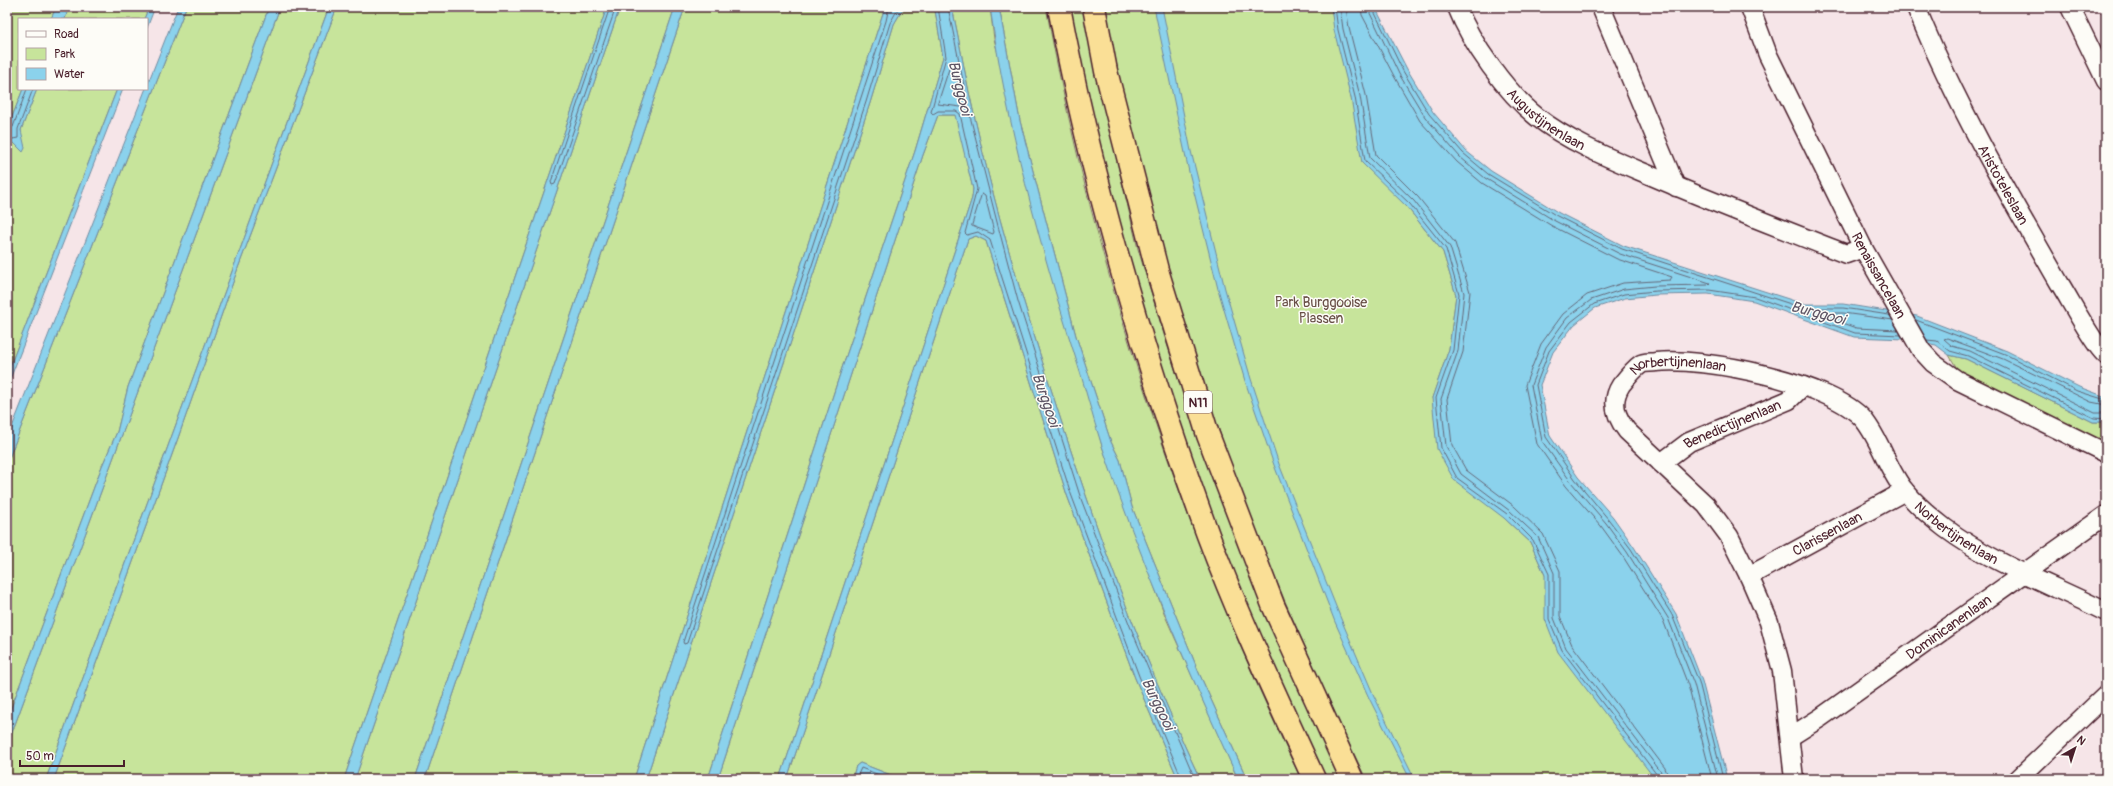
<svg xmlns="http://www.w3.org/2000/svg" width="2113" height="786" font-family="Pangolin,sans-serif">
<style>
.green{fill:#c7e49b;stroke:#888263}
.water{fill:#8bd2ec;stroke:#718a9f}
.lines{fill:none;stroke-linecap:round;stroke-linejoin:round}
.shore{stroke:#646778;stroke-width:1}
.minor-casing{stroke:#4a1f2b;stroke-width:21}
.highway-casing{stroke:#4a1f2b;stroke-width:25}
.minor{stroke:#fdfcf7;stroke-width:18}
.highway{stroke:#fadf96;stroke-width:22}
.labels{text-anchor:middle;stroke-width:3;stroke-linejoin:round;paint-order:stroke}
.shield{fill:#fdfcf7;stroke:#806168;stroke-width:1}
.shield-label{font-size:13px;font-weight:bold;fill:#4a1f2b}
.street-label{font-size:14px;fill:#4a1f2b;stroke:#fdfcf7}
.park-label{font-size:14px;fill:#695047;stroke:#fdfcf7}
.water-label{font-size:15px;font-style:italic;fill:#5e5565;stroke:#fdfcf7}
</style>
<rect width="100%" height="100%" fill="#f6e5e8"/>
<filter id="ink" filterUnits="userSpaceOnUse"><feTurbulence type="fractalNoise" baseFrequency=".025" numOctaves="2"/><feDisplacementMap in="SourceGraphic" scale="8" xChannelSelector="R" yChannelSelector="G"/><feConvolveMatrix kernelMatrix="1 2 1 2 8 2 1 2 1" color-interpolation-filters="sRGB"/></filter>
<g filter="url(#ink)">
<!-- green -->
<path class="green" d="M 7,7 L 56,7 L 51,19 L 19,19 L 19,89 L 23,89 L 7,130 Z
M 69,7 L 149,7 L 144,19 L 65,19 Z
M 186,7 L 269,7 L 128,387 L 117,432 L 102,466 L 7,719 L 7,463 Z
M 280,7 L 329,7 L 46,779 L 7,779 L 7,746 Z
M 337,7 L 607,7 L 344,779 L 54,779 L 178,438 L 238,268 Z
M 620,7 L 675,7 L 415,779 L 355,779 Z
M 685,7 L 885,7 L 634,779 L 425,779 Z
M 904,7 L 931,7 L 935,10 L 943,57 L 915,151 L 839,377 L 708,779 L 646,779 L 870,103 L 894,24 Z
M 952,7 L 990,7 L 994,39 L 1102,446 L 1166,618 L 1238,779 L 1200,779 C 1140,652 1092,520 1050,386 C 1022,298 995,209 975,119 C 966,82 960,44 952,7 Z
M 999,7 L 1046,7 C 1094,269 1185,539 1301,779 L 1247,779 L 1199,673 L 1132,507 L 1120,460 L 1111,442 L 1076,336 L 1020,121 Z
M 1068,7 L 1085,7 L 1110,120 L 1119,170 L 1138,249 L 1166,341 L 1203,455 L 1273,622 L 1344,779 L 1324,779 L 1255,628 L 1202,490 L 1143,311 L 1109,187 Z
M 1105,7 L 1331,7 L 1351,98 L 1407,207 L 1443,252 L 1456,295 L 1449,349 L 1432,398 L 1504,518 L 1530,542 L 1545,575 L 1658,779 L 1366,779 C 1328,700 1292,620 1259,539 C 1192,367 1140,188 1105,7 Z
M 37,89 L 117,89 L 7,374 L 7,150 L 10,143 L 13,142 L 22,151 L 21,130 Z
M 938,115 L 956,115 L 973,189 L 972,198 L 780,779 L 718,779 L 923,155 Z
M 976,236 L 986,241 L 1067,495 L 1135,678 L 1178,779 L 901,779 L 860,763 L 856,766 L 852,779 L 787,779 L 968,239 Z
M 1949,355 L 1966,359 L 2093,422 L 2106,422 L 2106,443 L 1958,370 Z"/>
<!-- water -->
<path class="water" d="M 56,7 L 69,7 L 65,19 L 51,19 Z
M 149,7 L 155,7 L 147,28 L 147,19 L 144,19 Z
M 178,7 L 186,7 L 7,463 L 7,440 Z
M 269,7 L 280,7 L 7,746 L 7,719 L 102,466 L 117,432 L 128,387 Z
M 329,7 L 337,7 L 238,268 L 178,438 L 54,779 L 46,779 Z
M 607,7 L 620,7 L 355,779 L 344,779 Z
M 675,7 L 685,7 L 425,779 L 415,779 Z
M 885,7 L 904,7 L 894,24 L 870,103 L 646,779 L 634,779 Z
M 931,7 L 952,7 C 960,44 966,82 975,119 C 995,209 1022,298 1050,386 C 1092,520 1140,652 1200,779 L 1178,779 L 1135,678 L 1067,495 L 986,241 L 976,236 L 968,239 L 787,779 L 780,779 L 972,198 L 973,189 L 955,115 L 938,115 L 923,155 L 718,779 L 708,779 L 839,377 L 915,151 L 943,57 L 935,10 Z
M 990,7 L 999,7 L 1020,121 L 1076,336 L 1111,442 L 1120,460 L 1132,507 L 1199,673 L 1247,779 L 1238,779 C 1188,670 1140,560 1102,446 C 1092,416 1085,386 1075,356 C 1039,242 1007,126 990,7 Z
M 1154,7 L 1162,7 L 1191,151 L 1225,289 L 1251,379 L 1279,464 L 1341,619 L 1374,696 L 1415,779 L 1410,779 L 1369,698 L 1335,622 L 1274,465 L 1245,381 L 1218,289 L 1189,172 Z
M 1331,7 L 1375,7 L 1407,69 L 1433,112 L 1466,151 L 1491,171 L 1559,213 L 1624,246 L 1804,304 L 1843,304 L 1917,316 L 2007,351 L 2079,387 L 2106,397 L 2106,422 L 2093,422 L 1966,359 L 1949,355 L 1936,345 L 1905,339 L 1854,337 L 1754,301 L 1708,294 L 1656,295 L 1625,298 L 1595,308 L 1574,325 L 1553,352 L 1540,385 L 1550,436 L 1578,477 L 1613,517 L 1634,547 L 1676,614 L 1702,681 L 1727,779 L 1655,779 L 1558,652 L 1545,619 L 1545,575 L 1530,542 L 1504,518 L 1454,480 L 1437,449 L 1432,398 L 1449,349 L 1456,295 L 1443,252 L 1407,207 L 1362,163 L 1351,98 L 1334,30 Z
M 23,89 L 37,89 L 21,130 L 25,148 L 23,152 L 13,142 L 10,143 L 7,150 L 7,130 Z
M 117,89 L 123,89 L 7,387 L 7,374 Z
M 860,763 L 901,779 L 852,779 L 856,766 Z"/>
<g class="lines">
<!-- shore -->
<path class="shore" d="M 610,7 L 551,182 L 552,185 L 555,184 L 616,7
M 889,7 L 886,21 L 683,642 L 684,644 L 687,643 L 866,102 L 890,23 L 899,7
M 938,7 L 946,57 L 931,112 L 933,114 L 938,111 L 956,111 L 960,114 L 977,189 L 965,233 L 967,235 L 978,232 L 990,240 L 1071,494 L 1139,676 L 1182,779
M 948,7 L 971,120 L 998,226 L 1018,301 L 1081,499 L 1130,626 L 1195,779
M 1335,7 L 1338,30 L 1355,97 L 1365,161 L 1410,204 L 1446,249 L 1459,294 L 1453,350 L 1436,398 L 1441,448 L 1457,478 L 1507,514 L 1533,540 L 1549,574 L 1549,619 L 1562,650 L 1657,775 L 1657,779
M 1340,7 L 1343,29 L 1360,96 L 1370,158 L 1414,201 L 1450,247 L 1464,293 L 1458,351 L 1441,399 L 1446,446 L 1461,474 L 1510,511 L 1538,537 L 1554,573 L 1554,618 L 1566,648 L 1661,772 L 1663,779
M 1346,7 L 1349,28 L 1366,95 L 1376,155 L 1418,197 L 1455,243 L 1470,292 L 1463,352 L 1447,399 L 1452,445 L 1466,470 L 1514,506 L 1543,534 L 1560,571 L 1560,616 L 1572,645 L 1665,768 L 1669,779
M 1361,7 L 1362,15 L 1394,76 L 1420,121 L 1457,162 L 1482,183 L 1552,226 L 1617,259 L 1672,277 L 1670,280 L 1623,283 L 1587,295 L 1563,314 L 1541,344 L 1525,385 L 1537,444 L 1566,486 L 1601,526 L 1622,555 L 1663,620 L 1688,685 L 1712,779
M 1367,7 L 1399,74 L 1425,117 L 1460,157 L 1485,178 L 1555,221 L 1620,254 L 1710,283 L 1708,285 L 1655,286 L 1624,289 L 1591,300 L 1567,318 L 1546,347 L 1531,385 L 1542,441 L 1571,482 L 1606,523 L 1627,552 L 1668,618 L 1694,684 L 1718,779
M 1372,7 L 1403,71 L 1429,114 L 1463,153 L 1488,174 L 1557,216 L 1622,249 L 1803,308 L 1843,308 L 1889,315
M 952,61 L 954,62 L 963,105 L 961,107 L 938,104 Z
M 7,130 L 13,127 L 27,89
M 7,140 L 18,138 L 18,129 L 33,89
M 982,194 L 985,196 L 994,232 L 993,234 L 972,226 Z
M 1893,320 L 1843,313 L 1822,313 L 1820,315 L 1856,328 L 1898,330
M 1916,320 L 2005,354 L 2077,391 L 2106,400
M 1927,340 L 1937,341 L 1950,351 L 1968,356 L 2094,418 L 2106,419
M 2106,405 L 2091,402 L 2003,359 L 1947,338 L 1944,339 L 1952,346 L 1970,351 L 2095,413 L 2106,413
M 856,779 L 861,768 L 890,779
M 1723,779 L 1699,682 L 1672,615 L 1631,549 L 1609,520 L 1575,479 L 1546,437 L 1536,385 L 1549,351 L 1571,322 L 1594,304 L 1624,294 L 1656,291 L 1709,290 L 1755,297 L 1855,333 L 1901,335"/>
<defs>
<g id="minor">
<path id="s1" d="M 1457,7 C 1471,43 1506,92 1537,117 C 1569,142 1609,158 1647,174 C 1712,202 1780,228 1846,254 L 1863,248"/>
<path d="M 1601,7 L 1676,187"/>
<path id="s2" d="M 1750,7 L 1768,55 L 1863,248 L 1921,350 L 1933,363 L 1957,380 L 2106,453"/>
<path id="s3" d="M 1916,7 C 1955,103 2008,194 2060,284 C 2069,298 2095,347 2106,355"/>
<path d="M 2070,7 L 2106,81"/>
<path id="s4" d="M 1661,463 L 1689,442 L 1789,400 L 1803,386"/>
<path id="s5" d="M 1749,576 L 1905,491"/>
<path id="s6" d="M 1790,737 L 1820,718 L 2106,515"/>
<path id="s7" d="M 1794,779 L 1782,671 L 1769,622 L 1749,576 L 1729,536 L 1706,505 L 1627,431 C 1616,417 1610,402 1621,385 C 1625,380 1635,368 1641,364 C 1644,362 1652,363 1656,362 C 1703,356 1833,383 1864,420 C 1881,441 1888,471 1905,491 C 1916,504 1932,518 1945,528 C 1993,564 2053,585 2106,612"/>
<path d="M 2018,779 L 2106,695"/>
</g>
<path id="highway" d="M 1059,7 C 1093,187 1145,363 1208,535 C 1239,618 1277,698 1314,779
M 1094,7 L 1106,71 L 1157,270 L 1208,435 L 1273,605 L 1352,779"/>
</defs>
<!-- minor casing -->
<use href="#minor" class="minor-casing"/>
<!-- highway casing -->
<use href="#highway" class="highway-casing"/>
<!-- minor -->
<use href="#minor" class="minor"/>
<!-- highway -->
<use href="#highway" class="highway"/>
</g>
</g>
<g class="labels">
<!-- shield labels -->
<rect class="shield" x="1184" y="391" width="28" height="22" rx="3"/>
<g class="shield-label">
<text x="1198" y="407">N11</text>
</g>
<!-- street labels -->
<g class="street-label">
<text dy="5" stroke="none"><textPath href="#s1" startOffset="146">Augustijnenlaan</textPath></text>
<text dy="5" stroke="none"><textPath href="#s3" startOffset="198">Aristoteleslaan</textPath></text>
<text dy="5" stroke="none"><textPath href="#s2" startOffset="298">Renaissancelaan</textPath></text>
<text dy="5" stroke="none"><textPath href="#s7" startOffset="517">Norbertijnenlaan</textPath></text>
<text dy="5" stroke="none"><textPath href="#s4" startOffset="82">Benedictijnenlaan</textPath></text>
<text dy="5" stroke="none"><textPath href="#s7" startOffset="865">Norbertijnenlaan</textPath></text>
<text dy="5" stroke="none"><textPath href="#s5" startOffset="89">Clarissenlaan</textPath></text>
<text dy="5" stroke="none"><textPath href="#s6" startOffset="193">Dominicanenlaan</textPath></text>
</g>
<!-- park labels -->
<g class="park-label">
<text x="1321" y="307">Park Burggooise<tspan x="1321" dy="16">Plassen</tspan></text>
</g>
<!-- water labels -->
<g class="water-label">
<text transform="translate(960 88) rotate(76)" y="5">Burggooi</text>
<text transform="translate(1818 313) rotate(15)" y="5">Burggooi</text>
<text transform="translate(1046 400) rotate(71)" y="5">Burggooi</text>
<text transform="translate(1158 704) rotate(64)" y="5">Burggooi</text>
</g>
</g>
<!-- margin -->
<rect width="2113" height="786" fill="none" stroke="#fdfcf7" stroke-width="24"/>
<rect x="12" y="12" width="2089" height="762" fill="none" stroke="#4a1f2b" stroke-width="1.5" filter="url(#ink)"/>
<!-- legend -->
<rect x="18" y="18" width="130" height="72" fill="#fdfcf7" stroke="#b5a4a5"/>
<rect x="26" y="31" width="20" height="6" fill="#fdfcf7" stroke="#b5a4a5"/>
<text x="54" y="38" font-size="12" fill="#4a1f2b">Road</text>
<rect x="26" y="48" width="20" height="12" fill="#c7e49b" stroke="#b5a4a5"/>
<text x="54" y="58" font-size="12" fill="#4a1f2b">Park</text>
<rect x="26" y="68" width="20" height="12" fill="#8bd2ec" stroke="#b5a4a5"/>
<text x="54" y="78" font-size="12" fill="#4a1f2b">Water</text>
<!-- north arrow -->
<g transform="translate(2075 748) rotate(39)" stroke="#fdfcf7" stroke-width="3" paint-order="stroke">
<path d="M0-3L7 15L0 10L-7 15Z" fill="#4a1f2b"/>
<text y="-6" font-size="11" font-weight="bold" text-anchor="middle" fill="#4a1f2b">N</text>
</g>
<!-- scale -->
<path d="M20 760v6h104v-6" fill="none" stroke="#4a1f2b" stroke-width="2"/>
<text x="26" y="760" font-size="12" fill="#4a1f2b" stroke="#fdfcf7" stroke-width="3" paint-order="stroke">50 m</text>
</svg>
